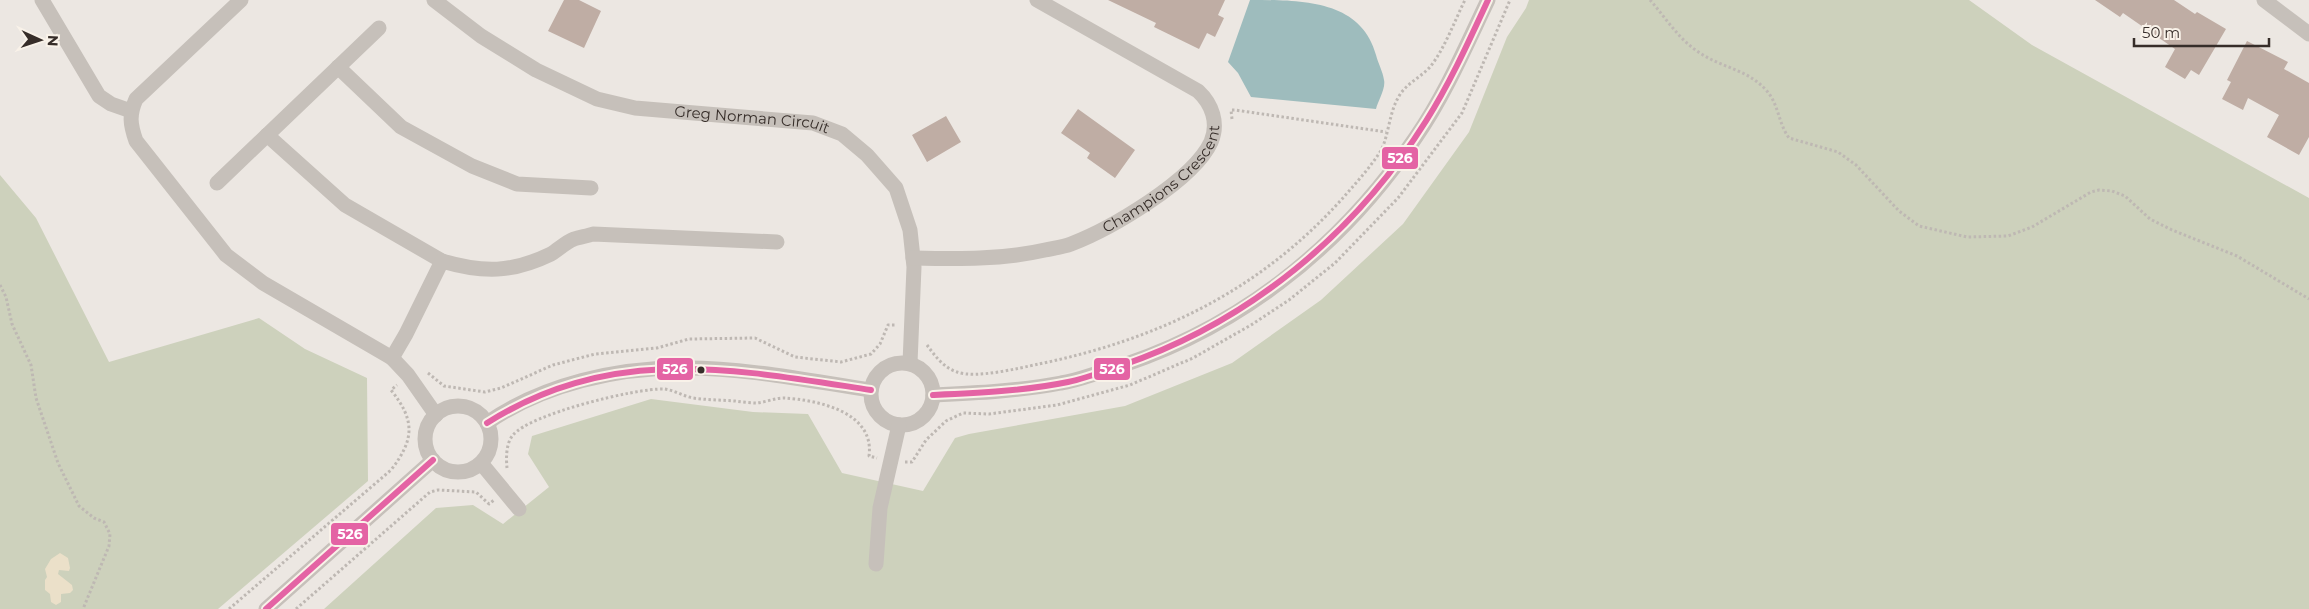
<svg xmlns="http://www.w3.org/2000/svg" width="2309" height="609" font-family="Montserrat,sans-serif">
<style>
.green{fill:#cdd1bc}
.sand{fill:#ebe0c9}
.water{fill:#9ebcbd}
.building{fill:#bfada4}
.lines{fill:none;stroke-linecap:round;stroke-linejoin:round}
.path{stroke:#beb8b3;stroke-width:3;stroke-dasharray:2.5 2.5;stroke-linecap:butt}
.minor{stroke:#c6c0ba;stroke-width:15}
.bus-1-casing{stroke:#f9f2e9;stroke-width:10}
.bus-1{stroke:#e463a4;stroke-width:6}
.bus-dot{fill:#362d29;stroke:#f9f2e9;stroke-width:2}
.labels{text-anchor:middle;stroke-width:4.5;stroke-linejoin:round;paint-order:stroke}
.street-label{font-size:15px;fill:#362d29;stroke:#f9f2e9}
.line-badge{stroke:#f9f2e9;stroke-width:2}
.badge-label{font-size:14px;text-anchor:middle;font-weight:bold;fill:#fff}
</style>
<rect width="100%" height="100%" fill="#ece7e2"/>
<!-- green -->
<path class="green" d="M 1529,0 L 1969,0 L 2032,45 L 2309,198 L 2309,609 L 324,609 L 436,508 L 473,505 L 503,524 L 549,487 L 528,454 L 532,436 L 651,399 L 753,412 L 808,414 L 842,473 L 923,491 L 955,438 L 969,434 L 1125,406 L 1232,363 L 1321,300 L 1403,224 L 1469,132 L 1507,37 L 1526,8 Z
M 0,175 L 36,218 L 109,362 L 259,318 L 305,349 L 367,378 L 368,481 L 218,609 L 0,609 Z"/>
<!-- sand -->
<path class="sand" d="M 60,553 L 68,558 L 70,568 L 69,571 L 59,570 L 58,574 L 72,585 L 73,590 L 70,593 L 61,594 L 61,602 L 56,605 L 51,602 L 50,594 L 45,590 L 45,580 L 47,577 L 45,569 L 51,559 Z"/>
<!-- water -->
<path class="water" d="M 1250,0 C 1302,0 1361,0 1376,55 C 1378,63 1383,72 1384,80 C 1386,88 1378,101 1376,109 L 1251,97 L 1238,73 L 1228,62 Z"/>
<!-- building -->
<path class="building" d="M 564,0 L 579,0 L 601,11 L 584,48 L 548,31 Z
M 1108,0 L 1225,0 L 1218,15 L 1224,18 L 1215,37 L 1207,33 L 1199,49 L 1154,27 L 1156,23 Z
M 2095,0 L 2174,0 L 2195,14 L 2197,12 L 2226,29 L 2199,75 L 2191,70 L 2185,79 L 2165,67 L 2175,49 L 2123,13 L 2120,17 Z
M 2247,41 L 2288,62 L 2284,69 L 2309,83 L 2309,137 L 2299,155 L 2267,137 L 2279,115 L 2248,98 L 2243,110 L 2222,99 L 2231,82 L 2227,80 Z
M 1078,109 L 1135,150 L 1115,178 L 1087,158 L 1090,153 L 1061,133 Z
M 946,116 L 961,142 L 927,162 L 912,135 Z"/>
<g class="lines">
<!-- path -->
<path class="path" d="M 1650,0 C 1666,18 1679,40 1700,53 C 1722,68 1747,69 1766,90 C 1779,104 1778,123 1789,138 L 1838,152 L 1856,165 L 1899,211 L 1919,226 L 1967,237 L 2008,236 L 2032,227 L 2091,192 L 2099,190 L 2112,191 L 2125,196 L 2150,219 L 2172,230 L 2237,256 L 2309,299
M 1232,119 L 1231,110 L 1235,110 L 1386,132
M 0,285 L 6,297 L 12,324 L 31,365 L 36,398 L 58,463 L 79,506 L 94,518 L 104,522 L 110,534 L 109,546 L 83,609
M 927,345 C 935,356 944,368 957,372 C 976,379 1019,368 1039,364 C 1159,339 1259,291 1342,199 C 1355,184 1369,169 1380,152 C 1388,140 1389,113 1398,98 C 1405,84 1420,78 1430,67 C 1444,50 1455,20 1465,0
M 428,373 L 444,386 L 485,392 L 501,388 L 553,365 L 595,354 L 657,348 L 689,339 L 755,338 L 795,357 L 841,362 L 871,354 L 880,344 L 888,325 L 896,325
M 905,462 L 912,462 L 926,440 L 946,421 L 963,413 L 989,414 L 1057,405 L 1130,385 L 1193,358 L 1251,325 L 1289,300 L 1335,263 L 1398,198 L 1462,113 L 1510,0
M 507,468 C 506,458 506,443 513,435 C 530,414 636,388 664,389 C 674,390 683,396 693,398 C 707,400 721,400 735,401 C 742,402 750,403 757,403 C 766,402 775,398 784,398 C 818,400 875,412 869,456 L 877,458
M 229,609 L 391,470 C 415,439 415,420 391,390 L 397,385
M 296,609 L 430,492 L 438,490 L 476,492 L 489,504 L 494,500"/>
<!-- minor -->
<g class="minor">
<path d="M 42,0 L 99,96 L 111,104 L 131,111"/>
<path d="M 241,0 L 136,99 C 129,115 130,124 136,141 L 226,255 L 263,283 L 392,358 L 408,375 L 436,415"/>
<path id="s1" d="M 434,0 L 481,36 L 536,70 L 597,99 L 635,108 L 813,123 L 842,134 L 867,155 L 896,188 L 910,230 L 914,267 L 910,363"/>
<path d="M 2264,0 L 2309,34"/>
<path d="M 338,67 L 401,127 L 472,166 L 517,184 L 591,188"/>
<path d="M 267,135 L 345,205 L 442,261 C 483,273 512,273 551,254 C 559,249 566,242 574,239 C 580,237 587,236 593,234 L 777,242"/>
<path d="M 217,183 L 379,28"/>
<path id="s2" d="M 913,258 C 958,259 1001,260 1045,250 C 1054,248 1063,247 1071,244 C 1110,229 1193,181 1211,142 C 1219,123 1212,104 1198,91 L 1037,0"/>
<path d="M 392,358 L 406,334 L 442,261"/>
<circle cx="902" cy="394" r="31"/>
<path d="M 933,395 C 976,393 1019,391 1061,383 C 1075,381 1088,376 1101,372 C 1233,334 1340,250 1416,137 C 1445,95 1466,46 1488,0"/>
<circle cx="458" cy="439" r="33"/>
<path d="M 487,423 C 543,384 618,367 686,368 C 748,368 810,381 871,390"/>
<path d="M 481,463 L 519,509"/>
<path d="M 876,564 L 880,508 L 899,425"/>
<path d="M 266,609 L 433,460"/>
</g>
<defs>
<path id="bus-1" d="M 933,395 C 978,393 1024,391 1068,382 C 1087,378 1105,371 1123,365 C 1249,322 1355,234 1426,121 C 1450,83 1469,41 1488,0
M 487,423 C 613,344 733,369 871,390
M 266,609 L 433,460"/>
</defs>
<!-- bus-1 casing -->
<use href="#bus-1" class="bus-1-casing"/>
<!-- bus-1 -->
<use href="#bus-1" class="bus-1"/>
</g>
<!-- markers -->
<circle class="bus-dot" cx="701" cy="370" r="4.5"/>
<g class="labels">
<!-- street labels -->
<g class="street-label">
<text dy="5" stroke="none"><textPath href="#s1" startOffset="348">Greg Norman Circuit</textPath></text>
<text dy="5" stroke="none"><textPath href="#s2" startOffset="274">Champions Crescent</textPath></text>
</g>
</g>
<g class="line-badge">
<rect x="1381" y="146" width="38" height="24" rx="5" fill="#e463a4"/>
<rect x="1093" y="357" width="38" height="24" rx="5" fill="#e463a4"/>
<rect x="656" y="357" width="38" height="24" rx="5" fill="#e463a4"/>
<rect x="330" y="522" width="39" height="24" rx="5" fill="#e463a4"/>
</g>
<g class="badge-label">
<text x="1400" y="163">526</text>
<text x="1112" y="374">526</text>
<text x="675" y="374">526</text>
<text x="350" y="539">526</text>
</g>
<!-- north arrow -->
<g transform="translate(40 40) rotate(93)" stroke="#f9f2e9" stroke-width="4" paint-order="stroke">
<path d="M0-4L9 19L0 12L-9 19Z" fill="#362d29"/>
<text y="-8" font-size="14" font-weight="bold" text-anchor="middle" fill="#362d29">N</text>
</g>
<!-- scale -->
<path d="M2134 38v8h135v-8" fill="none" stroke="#362d29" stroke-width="2.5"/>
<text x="2142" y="38" font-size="15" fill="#362d29" stroke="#f9f2e9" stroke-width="4" paint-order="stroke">50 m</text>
</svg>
